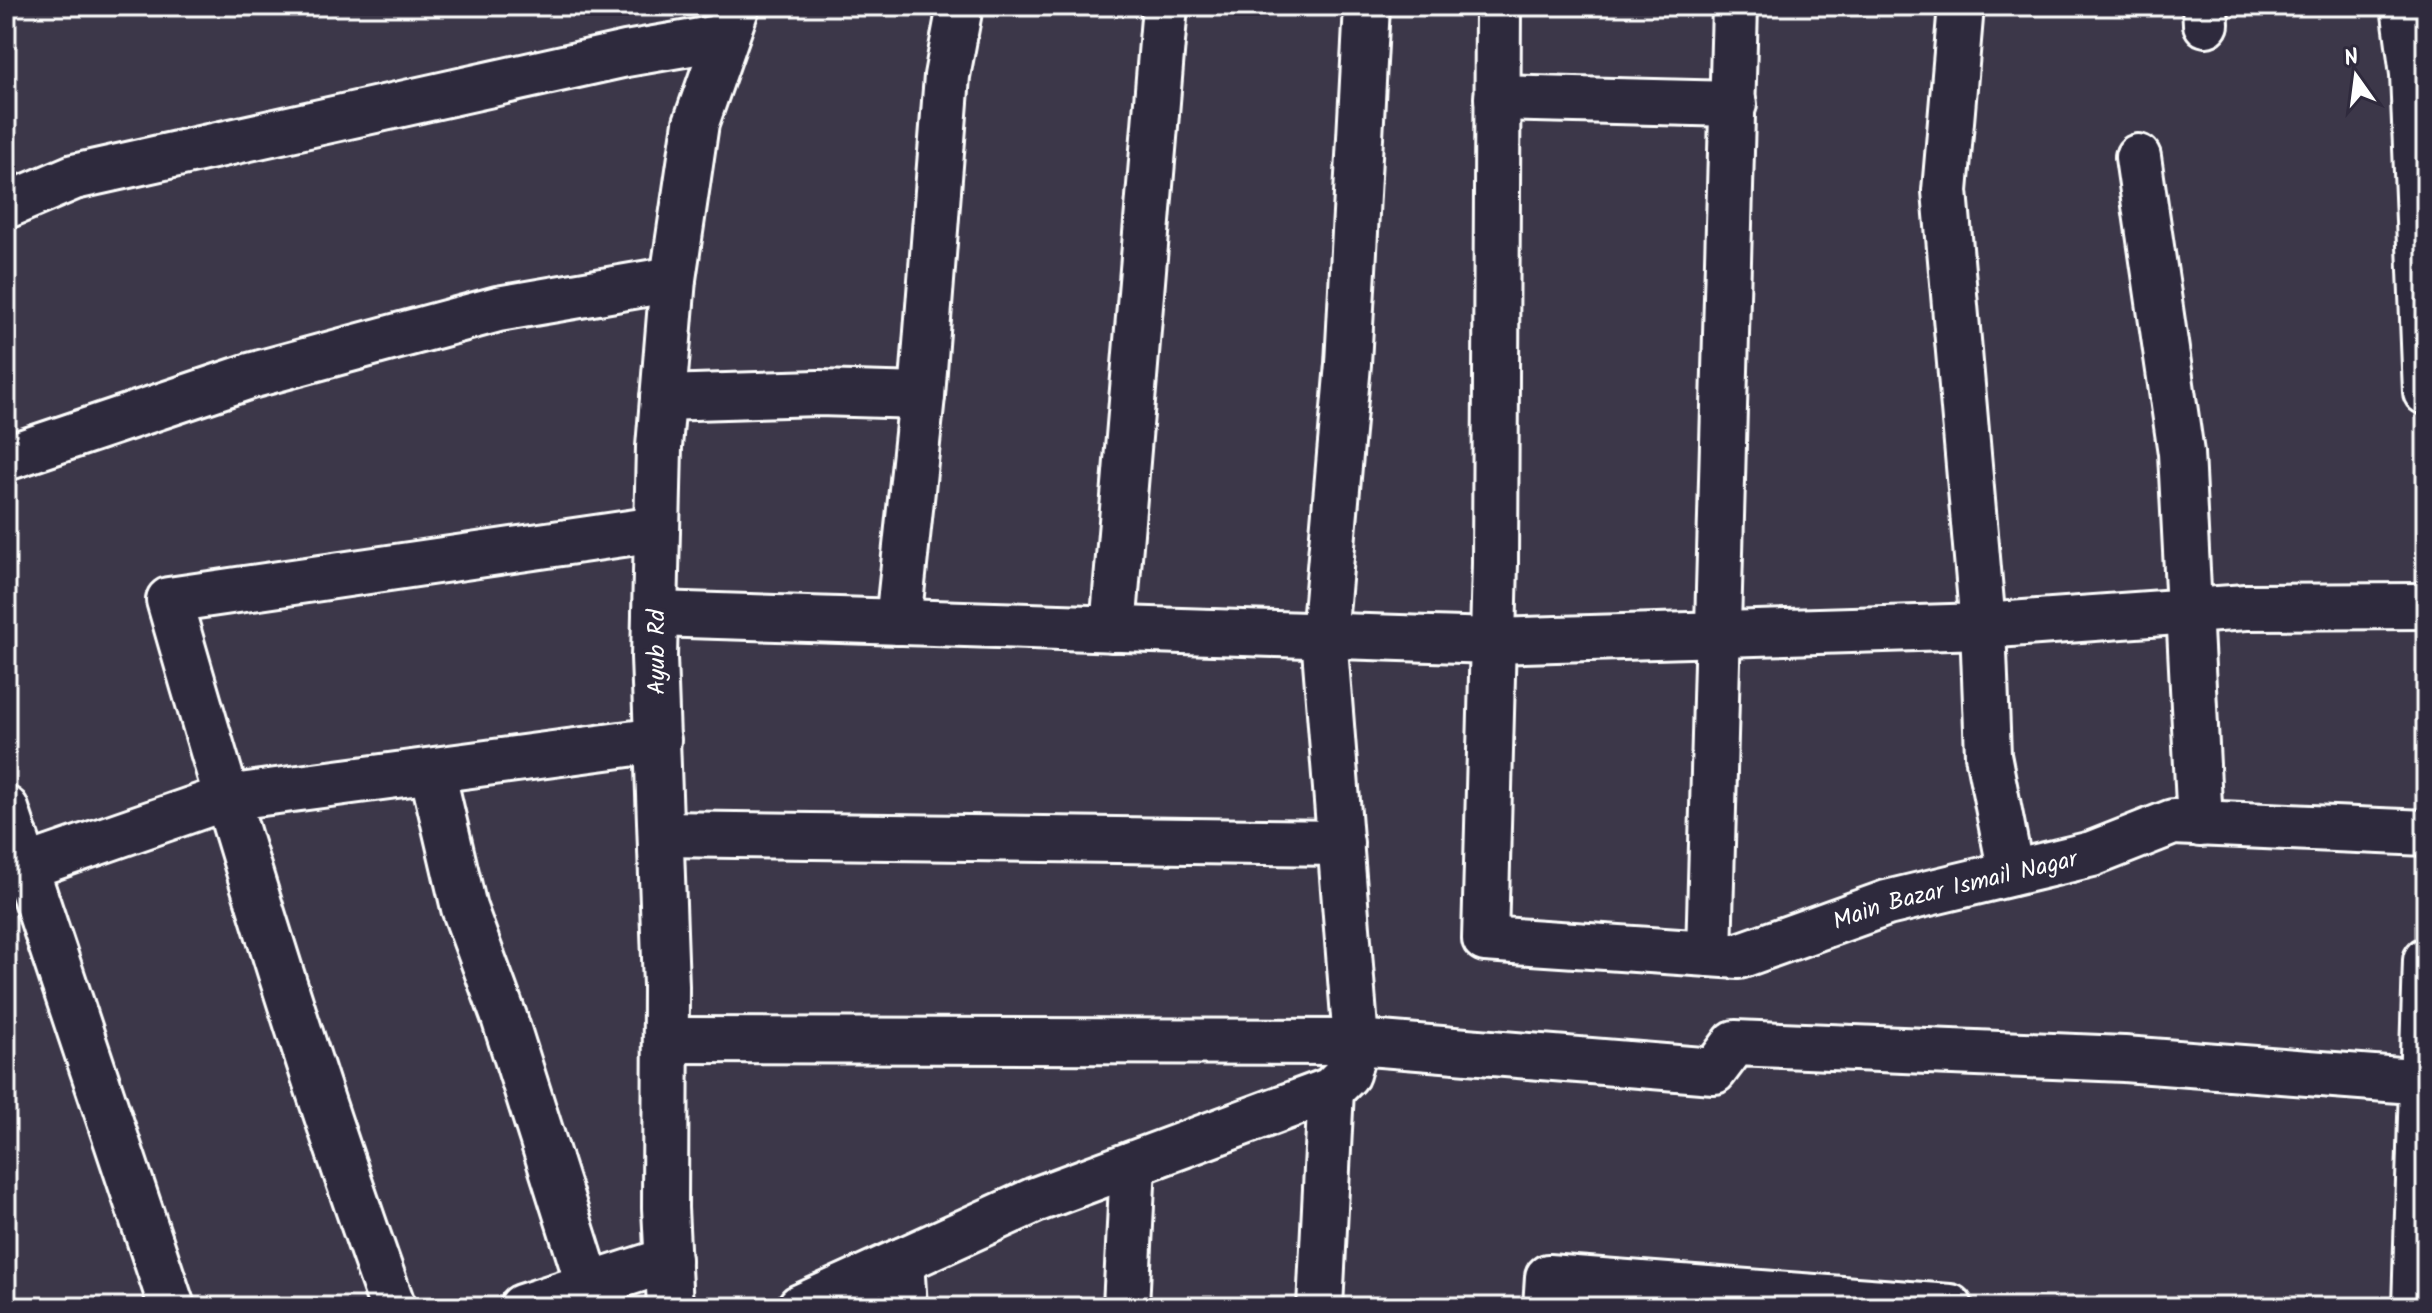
<svg xmlns="http://www.w3.org/2000/svg" width="2432" height="1313" font-family="Kalam,sans-serif">
<style>
.lines{fill:none;stroke-linecap:round;stroke-linejoin:round}
.minor-casing{stroke:#fff;stroke-width:50}
.minor{stroke:#2f2a3d;stroke-width:44}
.labels{text-anchor:middle;stroke-width:8;stroke-linejoin:round;paint-order:stroke}
.street-label{font-size:24px;fill:#fff;stroke:#2f2a3d}
</style>
<rect width="100%" height="100%" fill="#3c3749"/>
<filter id="ink" filterUnits="userSpaceOnUse"><feTurbulence type="fractalNoise" baseFrequency=".0125" numOctaves="2"/><feDisplacementMap in="SourceGraphic" scale="16" xChannelSelector="R" yChannelSelector="G"/><feConvolveMatrix kernelMatrix="1 2 1 2 8 2 1 2 1" color-interpolation-filters="sRGB"/></filter>
<g filter="url(#ink)">
<g class="lines">
<defs>
<g id="minor">
<path id="s1" d="M 1498,6 L 1495,563 L 1485,939 L 1739,956 L 1887,903 L 2092,854 L 2173,822 L 2426,833"/>
<path d="M 1961,6 L 1945,191 L 1983,626 L 1988,755 L 2011,873"/>
<path d="M 2205,6 L 2206,24"/>
<path d="M 2404,6 L 2413,74 L 2426,392"/>
<path d="M 1497,98 L 1734,104"/>
<path d="M 2138,157 L 2181,453 L 2200,824"/>
<path d="M 6,206 L 74,177 L 626,54 L 724,37"/>
<path d="M 663,398 L 818,393 L 922,396"/>
<path d="M 6,458 L 250,376 L 498,309 L 673,279"/>
<path d="M 655,614 L 1493,641 L 1983,626 L 2246,607 L 2426,606"/>
<path d="M 898,622 L 922,396 L 947,76 L 960,6"/>
<path d="M 1113,629 L 1165,6"/>
<path d="M 432,771 L 464,908 L 504,1017 L 589,1286"/>
<path d="M 6,809 L 172,1307"/>
<path d="M 661,834 L 1341,843"/>
<path d="M 6,874 L 225,798 L 658,740"/>
<path d="M 1709,954 L 1735,6"/>
<path d="M 666,1040 L 1356,1042 L 1714,1071 L 1735,1043 L 2124,1059 L 2426,1082"/>
<path d="M 901,1261 L 904,1307"/>
<path d="M 393,1307 C 309,1074 237,838 169,600 L 657,529"/>
<path d="M 522,1307 L 668,1260"/>
<path d="M 670,1307 L 665,1208 L 666,986 L 654,657 L 659,447 L 673,279 L 696,123 L 737,6"/>
<path d="M 800,1307 L 1035,1200 L 1331,1090 L 1347,1074 L 1356,1042 L 1324,636 L 1348,364 L 1367,6"/>
<path d="M 1126,1307 L 1133,1164"/>
<path d="M 1320,1307 L 1331,1090"/>
<path d="M 1546,1307 L 1548,1277 L 1950,1307"/>
<path d="M 2415,1307 L 2426,960"/>
</g>
</defs>
<!-- minor casing -->
<use href="#minor" class="minor-casing"/>
<!-- minor -->
<use href="#minor" class="minor"/>
</g>
</g>
<g class="labels">
<!-- street labels -->
<g class="street-label">
<text transform="translate(656 652) rotate(-90)" y="8">Ayub Rd</text>
<text dy="8" stroke="none"><textPath href="#s1" startOffset="1414">Main Bazar Ismail Nagar</textPath></text>
</g>
</g>
<!-- margin -->
<rect width="2432" height="1313" fill="none" stroke="#2f2a3d" stroke-width="32"/>
<rect x="16" y="16" width="2400" height="1281" fill="none" stroke="#fff" stroke-width="3" filter="url(#ink)"/>
<!-- north arrow -->
<g transform="translate(2356 76) rotate(346)" stroke="#2f2a3d" stroke-width="6" paint-order="stroke">
<path d="M0-6L14 30L0 20L-14 30Z" fill="#ffffff"/>
<text y="-12" font-size="22" font-weight="bold" text-anchor="middle" fill="#ffffff">N</text>
</g>
</svg>
